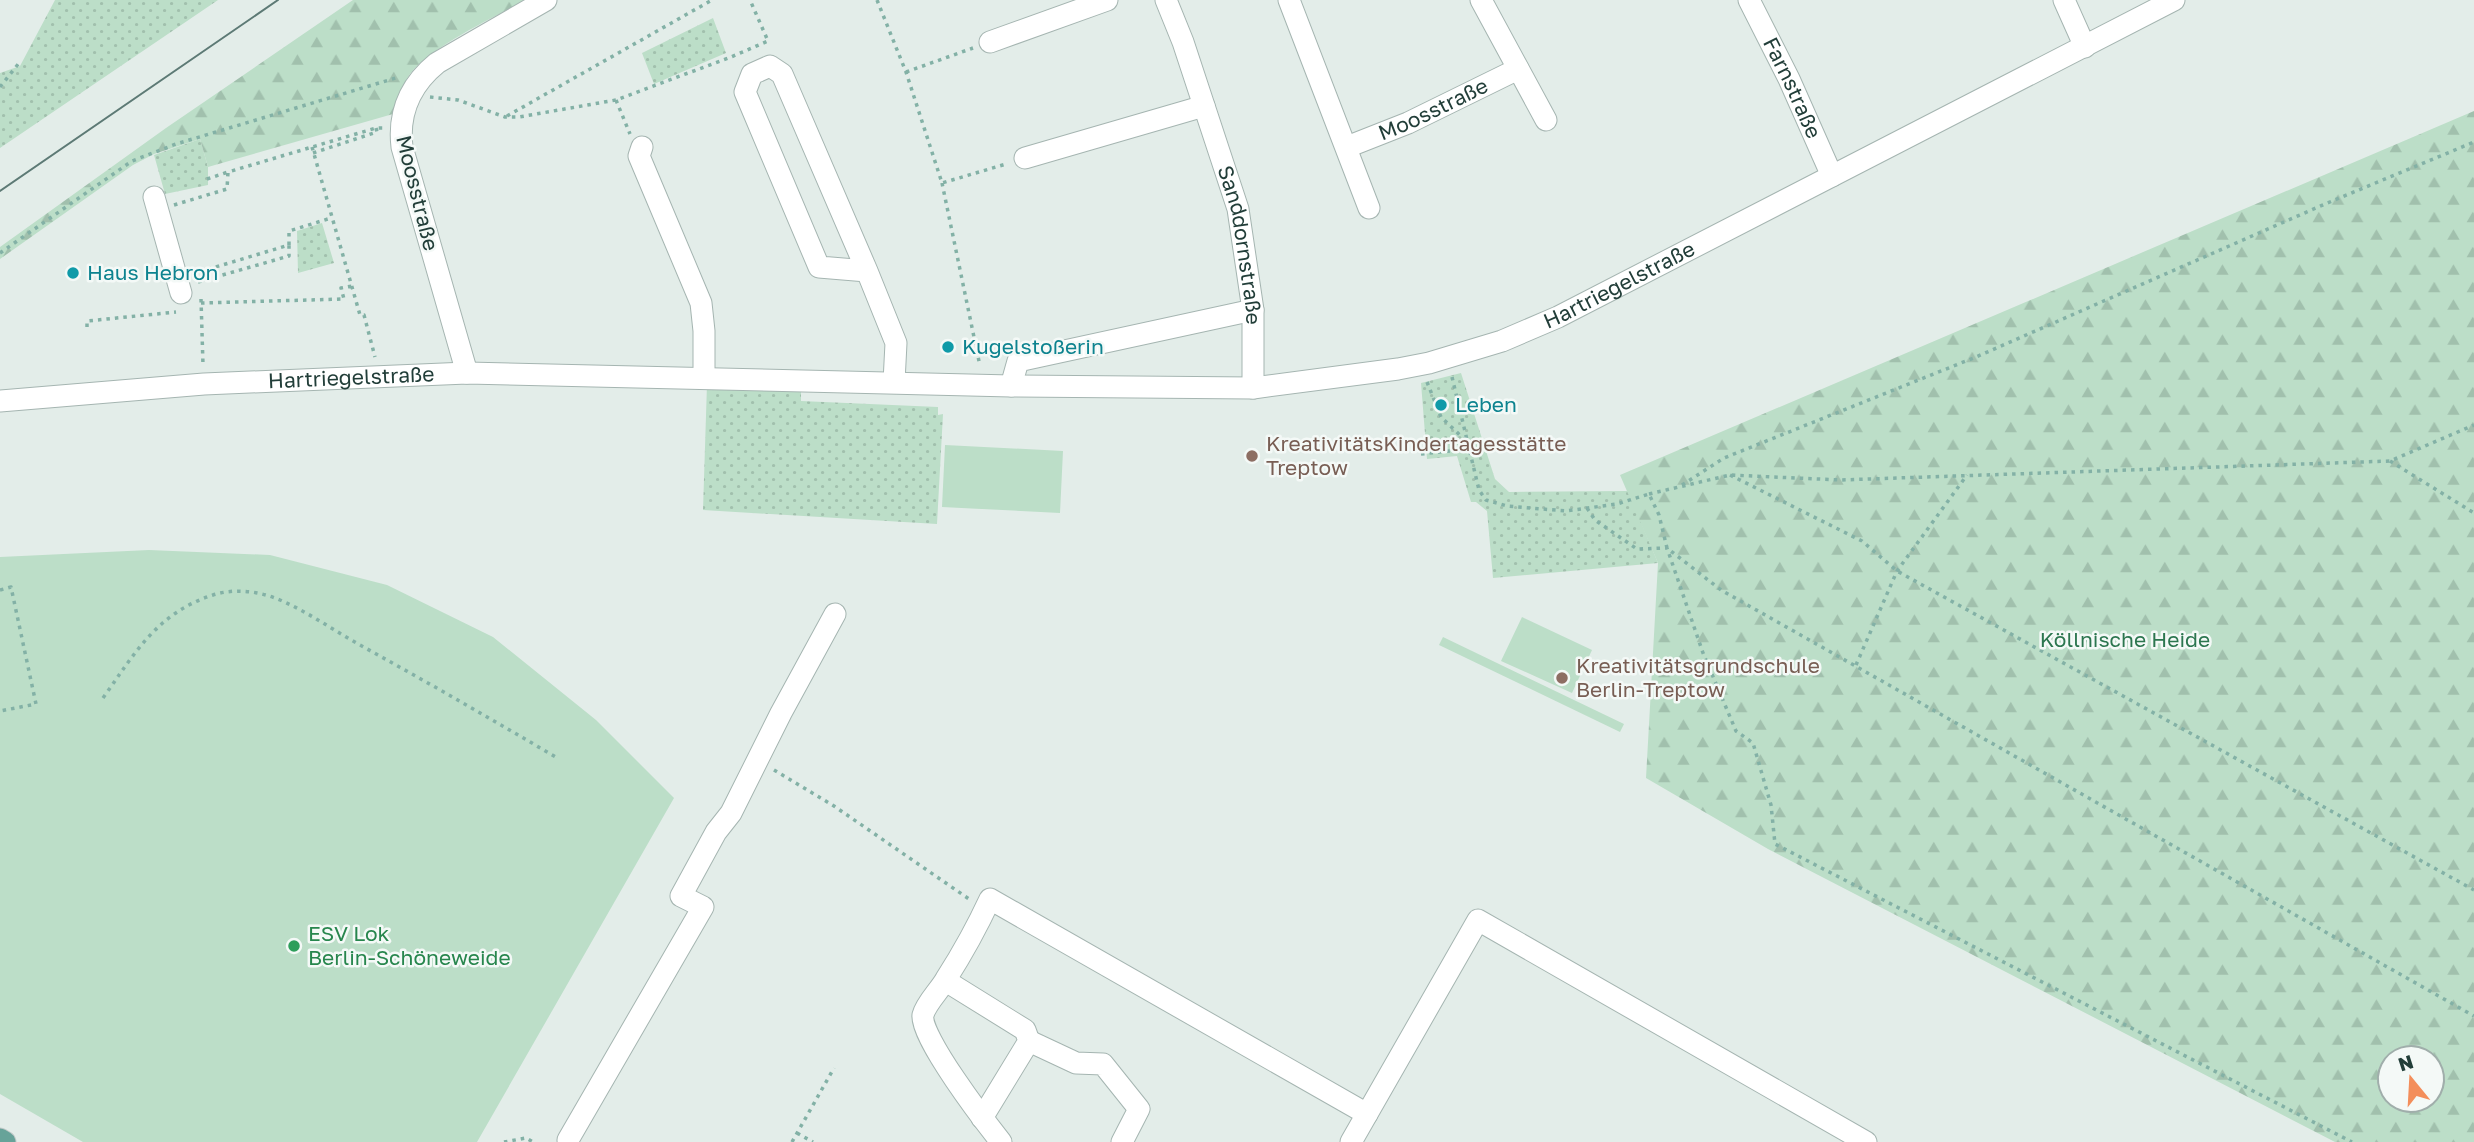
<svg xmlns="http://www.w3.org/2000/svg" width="2474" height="1142" font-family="'Golos Text',sans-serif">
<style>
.grass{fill:url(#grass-dots)}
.forest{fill:url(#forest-firs);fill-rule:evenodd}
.garden{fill:#bcdec8}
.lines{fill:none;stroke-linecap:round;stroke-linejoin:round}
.minor-casing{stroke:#a5b5b1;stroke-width:23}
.major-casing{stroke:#c1c9c8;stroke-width:23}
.path{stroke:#83b1a6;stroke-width:3.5;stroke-dasharray:3.5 5;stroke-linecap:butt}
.minor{stroke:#fff;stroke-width:21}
.major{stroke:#67a399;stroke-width:21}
.tram{stroke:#5d7a75;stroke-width:2}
.culture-dot{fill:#0f9aa8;stroke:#f4f9f7;stroke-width:2.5}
.education-dot{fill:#8d6e63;stroke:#f4f9f7;stroke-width:2.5}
.leisure-dot{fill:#2e9e5b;stroke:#f4f9f7;stroke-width:2.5}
.labels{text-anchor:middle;stroke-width:5;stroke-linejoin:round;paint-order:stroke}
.street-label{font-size:21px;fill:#223e39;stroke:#f4f9f7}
.culture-label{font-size:21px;fill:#0d838f;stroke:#f4f9f7;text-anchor:start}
.education-label{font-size:21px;fill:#785e54;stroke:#f4f9f7;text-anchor:start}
.park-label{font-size:21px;fill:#2c764f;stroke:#f4f9f7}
.leisure-label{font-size:21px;fill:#27864d;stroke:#f4f9f7;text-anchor:start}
</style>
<defs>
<pattern id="grass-dots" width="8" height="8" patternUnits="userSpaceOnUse" patternTransform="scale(1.75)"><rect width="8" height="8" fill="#bcdec8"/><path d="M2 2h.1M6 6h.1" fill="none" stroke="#a1c0ad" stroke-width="1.8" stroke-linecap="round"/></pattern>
<pattern id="forest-firs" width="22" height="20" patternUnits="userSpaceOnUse" patternTransform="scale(1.75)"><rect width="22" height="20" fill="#bcdec8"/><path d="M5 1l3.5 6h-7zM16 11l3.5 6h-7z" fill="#a1c0ad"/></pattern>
</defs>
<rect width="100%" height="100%" fill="#e3ede9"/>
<!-- grass -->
<path class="grass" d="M 55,0 L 218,0 L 0,148 L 0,73 L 20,66 Z
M 713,18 L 726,53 L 654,84 L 642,53 Z
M 200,139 L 208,167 L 208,185 L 165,194 L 154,155 Z
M 322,223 L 334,263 L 298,273 L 297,231 Z
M 1461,373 L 1495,479 L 1509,492 L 1628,491 L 1658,563 L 1493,578 L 1487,511 L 1476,502 L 1471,502 L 1457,456 L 1427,459 L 1421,383 Z
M 707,384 L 801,388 L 801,401 L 938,407 L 938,415 L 943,414 L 937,524 L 703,510 Z"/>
<!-- forest -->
<path class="forest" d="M 353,0 L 525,0 C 492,19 433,45 410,74 C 402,85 398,101 393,114 L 208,167 L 200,139 L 154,154 L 133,165 L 0,259 L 0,247 L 166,128 Z
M 2474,111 L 2474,1142 L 2335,1142 L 1768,849 L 1646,778 L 1658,563 L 1620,475 ZM 2390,1058 L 2432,1058 L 2432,1100 L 2390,1100 Z"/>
<!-- garden -->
<path class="garden" d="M 945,445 L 1063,451 L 1060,513 L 942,507 Z
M 149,550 L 270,555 L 387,585 L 493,637 L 596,720 L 674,798 L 477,1142 L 83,1142 L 0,1094 L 0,557 Z
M 1522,617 L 1592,650 L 1572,693 L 1501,661 Z
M 1443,637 L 1624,724 L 1620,732 L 1439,645 Z"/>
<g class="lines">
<defs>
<g id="minor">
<path id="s1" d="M 1166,0 L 1183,42 L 1238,209 L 1253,310 L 1253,388"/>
<path d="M 1289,0 L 1369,208"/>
<path d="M 1481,0 L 1546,120"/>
<path id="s2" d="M 1749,0 L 1789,79 L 1832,176"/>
<path d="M 2064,0 L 2085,47"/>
<path d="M 990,42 L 1107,0"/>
<path d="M 642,147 L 639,156 L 701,303 L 704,331 L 704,377"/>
<path id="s3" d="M 1347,147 L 1408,123 L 1518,69"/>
<path d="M 1025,158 L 1204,106"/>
<path d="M 154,197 L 181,293"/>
<path d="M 867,271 L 819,267 L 745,92 L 752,74 L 770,66 L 782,74 L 867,271 L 896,343 L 894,382"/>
<path d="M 467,373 L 402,147 C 398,113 410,85 437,63 L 546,0"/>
<path d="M 1011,386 L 1018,361 L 1253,310"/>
<path id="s4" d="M 0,401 L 204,384 L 467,373 L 1011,386 L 1253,388 L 1398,369 L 1429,363 L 1502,341 L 1558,317 L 2174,0"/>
<path d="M 946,981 L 1025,1030 L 1029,1041 L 982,1118"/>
<path d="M 1029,1041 L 1076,1063 L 1103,1064 L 1139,1109 L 1122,1142"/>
<path d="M 568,1140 L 703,907 L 681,896 L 716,832 L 731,813 L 781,713 L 835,614"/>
<path d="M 1001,1142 C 986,1123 919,1036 923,1015 C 926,1003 940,990 946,979 C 962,954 977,927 990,899 L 1367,1114"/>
<path d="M 1351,1142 L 1478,920 L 1866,1142"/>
</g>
<path id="major" d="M 0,1139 L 5,1142"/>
</defs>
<!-- minor casing -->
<use href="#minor" class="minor-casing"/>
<!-- major casing -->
<use href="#major" class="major-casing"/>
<!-- path -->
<path class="path" d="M 877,0 L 906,72 L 942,183 L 1006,164
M 906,72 L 973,48
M 0,87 L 19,63
M 430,97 L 458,100 L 505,117 L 519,117 L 616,100 L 731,57 L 768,41 L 750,0
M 616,100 L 630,134
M 507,116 L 712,0
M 312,147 L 360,315 L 364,315 L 375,357
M 313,153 L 377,132 L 376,128
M 207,179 L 228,172
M 942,183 L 980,366
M 174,205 L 227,189 L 228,172 L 376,128 L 384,128
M 289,245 L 289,231 L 331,218
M 0,253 L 132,161 L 176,144 L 399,77
M 198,282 L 289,256 L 289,245 L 199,272 L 202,281
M 201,299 L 203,365
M 201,303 L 344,299 L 341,288 L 352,286
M 87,327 L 87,321 L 176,312
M 1452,377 L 1479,490 L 1486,500 L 1507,506 L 1566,511 L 1617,504 L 1649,494 L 1659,515 L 1667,548 L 1721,590 L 2474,1016
M 1427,382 L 1441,417 L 1466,441
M 1421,454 L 1469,449
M 2390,461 L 2474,513
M 1730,475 L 1862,541 L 1897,571 L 2474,890
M 1682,485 L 1724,458 L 1976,357 L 2325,204 L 2474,142
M 1649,494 L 1730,475 L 1840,480 L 2390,461 L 2474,425
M 1587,508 L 1595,520 L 1637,549 L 1667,548 L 1703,653 L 1736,731 L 1753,743 L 1771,805 L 1775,844 L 2352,1142
M 0,590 L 11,587 L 36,704 L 0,711
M 1856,665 L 1897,571 L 1967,475
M 103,698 C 135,653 157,613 213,595 C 235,588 259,591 280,600 C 308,612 333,630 360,645 C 427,682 493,720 559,759
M 774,770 L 834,806 L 969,899
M 797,1133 L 813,1142
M 504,1142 L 526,1138 L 533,1142
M 792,1142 L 834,1068"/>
<!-- minor -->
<use href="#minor" class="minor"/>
<!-- major -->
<use href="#major" class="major"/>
<!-- tram -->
<path class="tram" d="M 0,191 L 278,0"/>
</g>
<!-- markers -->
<g class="culture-dot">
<circle cx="73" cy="273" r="7"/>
<circle cx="948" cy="347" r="7"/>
<circle cx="1441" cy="405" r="7"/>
</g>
<g class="education-dot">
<circle cx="1252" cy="456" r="7"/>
<circle cx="1562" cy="678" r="7"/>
</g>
<circle class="leisure-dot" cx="294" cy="946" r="7"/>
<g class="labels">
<!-- street labels -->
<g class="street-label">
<text dy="7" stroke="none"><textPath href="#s2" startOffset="98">Farnstraße</textPath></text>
<text dy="7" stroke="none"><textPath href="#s3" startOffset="94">Moosstraße</textPath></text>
<text transform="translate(417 193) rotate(76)" y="7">Moosstraße</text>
<text dy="7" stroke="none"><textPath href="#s1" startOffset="257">Sanddornstraße</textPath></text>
<text dy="7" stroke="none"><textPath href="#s4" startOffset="1638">Hartriegelstraße</textPath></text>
<text dy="7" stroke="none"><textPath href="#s4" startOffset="352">Hartriegelstraße</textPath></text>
</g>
<!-- culture labels -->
<g class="culture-label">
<text x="87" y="280">Haus Hebron</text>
<text x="962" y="354">Kugelstoßerin</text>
<text x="1455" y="412">Leben</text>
</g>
<!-- education labels -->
<g class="education-label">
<text x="1266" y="451">KreativitätsKindertagesstätte<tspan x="1266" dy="24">Treptow</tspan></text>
<text x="1576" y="673">Kreativitätsgrundschule<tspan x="1576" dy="24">Berlin-Treptow</tspan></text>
</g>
<!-- park labels -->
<g class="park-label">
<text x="2125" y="647">Köllnische Heide</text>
</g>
<!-- leisure labels -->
<g class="leisure-label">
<text x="308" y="941">ESV Lok<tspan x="308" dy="24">Berlin-Schöneweide</tspan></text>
</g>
</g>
<!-- north arrow -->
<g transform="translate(2411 1079) rotate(342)"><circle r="33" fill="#f4f9f7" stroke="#a0aeab" stroke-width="2"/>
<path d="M0-5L12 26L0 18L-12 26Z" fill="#f38e5b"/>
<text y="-10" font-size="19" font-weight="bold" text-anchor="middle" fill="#223e39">N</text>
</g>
</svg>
